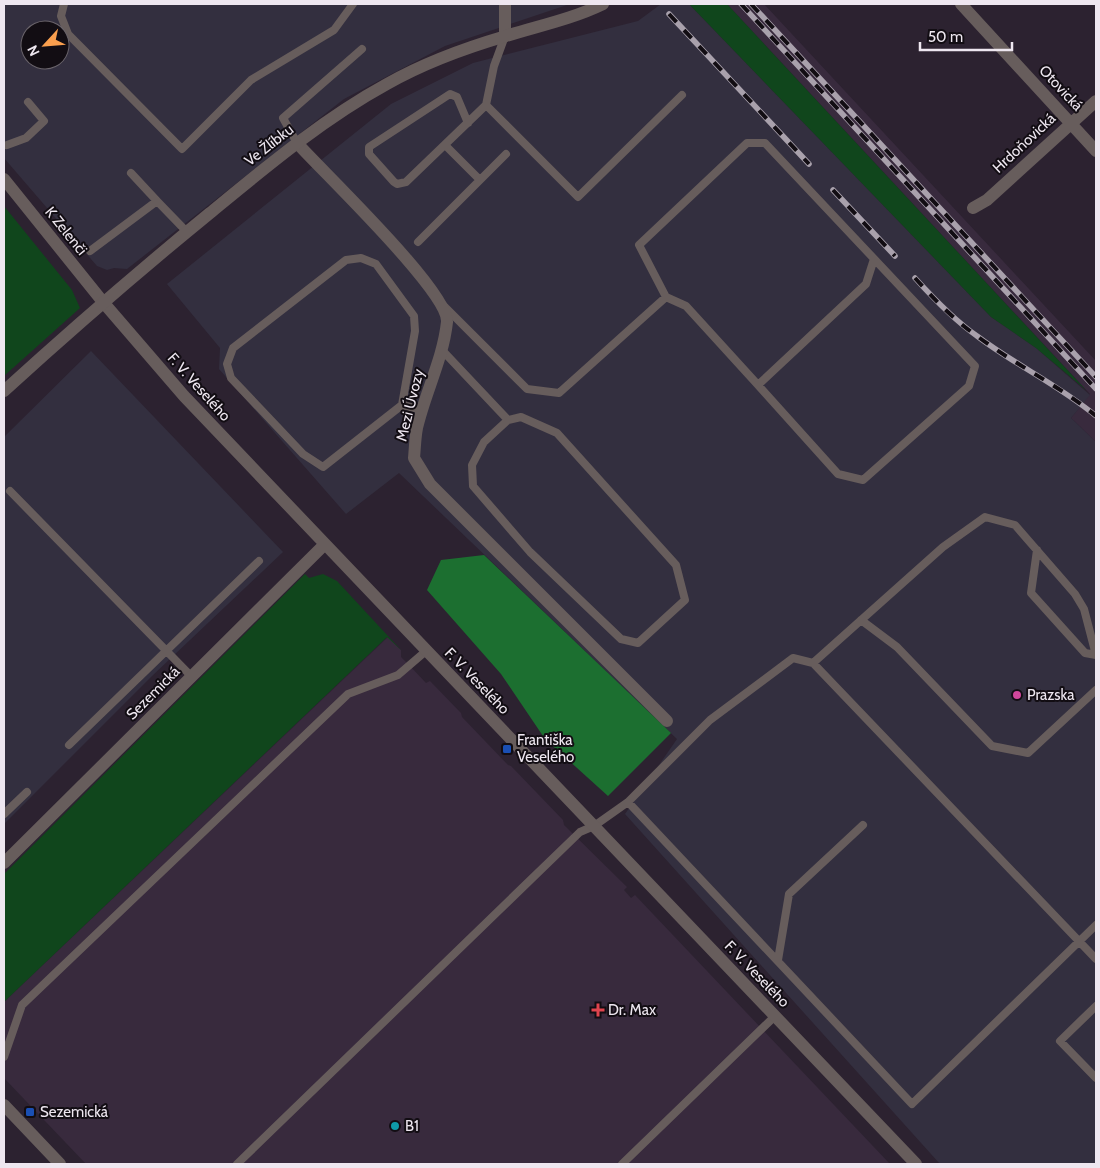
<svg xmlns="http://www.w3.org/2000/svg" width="1100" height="1168" font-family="Cabin,sans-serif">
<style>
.built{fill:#382a3d}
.industrial{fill:#332f3f;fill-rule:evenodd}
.green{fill:#10461c}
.forest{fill:#1c6f30}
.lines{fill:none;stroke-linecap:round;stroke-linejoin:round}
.service{stroke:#675d5c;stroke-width:8}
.minor{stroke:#675d5c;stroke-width:12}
.tertiary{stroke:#675d5c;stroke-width:12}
.rail-casing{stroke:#a9a1ac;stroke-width:5.5}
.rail{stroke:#120d13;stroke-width:4;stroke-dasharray:11;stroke-linecap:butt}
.hotel-dot{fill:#d1479c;stroke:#120d13;stroke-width:2}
.transit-dot{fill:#1a4fb4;stroke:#120d13;stroke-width:2}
.health-dot{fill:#e0444e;stroke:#120d13;stroke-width:2}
.culture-dot{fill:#0f9aa8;stroke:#120d13;stroke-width:2}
.labels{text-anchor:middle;stroke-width:4;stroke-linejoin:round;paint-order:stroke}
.street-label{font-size:15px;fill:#eee7f0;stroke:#120d13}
.poi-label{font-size:15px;fill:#eee7f0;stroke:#120d13;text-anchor:start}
</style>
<rect width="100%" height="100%" fill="#2c2230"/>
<!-- built -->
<path class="built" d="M 727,4 L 764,4 L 1096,361 L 1096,442 L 1071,418 L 1090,394 Z
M 388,637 L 401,650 L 401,657 L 410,666 L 426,683 L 430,681 L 461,713 L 462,717 L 508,765 L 511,766 L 563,820 L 564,825 L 627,887 L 624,890 L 631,898 L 635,895 L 890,1164 L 86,1164 L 4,1078 L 4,1002 Z"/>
<!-- industrial -->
<path class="industrial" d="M 4,4 L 570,4 L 445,46 L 344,99 L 127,269 L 114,268 L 107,270 L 97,266 L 4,158 ZM 30,30 L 60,30 L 60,60 L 30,60 Z
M 661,4 L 689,4 L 991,317 L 1036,348 L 1090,395 L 1071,418 L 1096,442 L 1096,1164 L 940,1164 L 625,814 L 677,739 L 399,473 L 346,514 L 219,369 L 220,348 L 167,284 L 391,104 L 473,63 L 638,21 Z
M 91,351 L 283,552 L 152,676 L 4,824 L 4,437 Z"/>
<!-- green -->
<path class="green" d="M 689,4 L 727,4 L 1086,390 L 1036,348 L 991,317 Z
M 4,206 L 72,290 L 80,308 L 4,376 Z
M 305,574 L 309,578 L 323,574 L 337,581 L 401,650 L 387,637 L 4,1002 L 4,874 Z"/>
<!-- forest -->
<path class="forest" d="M 484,555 L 671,733 L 608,796 L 545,739 L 501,674 L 427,590 L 441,560 Z"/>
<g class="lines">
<!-- service -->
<path class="service" d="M 64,4 L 61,16 L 68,34 L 182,149 L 251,80 L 334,30 L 353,4
M 505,36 L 494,66 L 486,105 L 578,197 L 682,95
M 468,123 L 457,97 L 450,94 L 369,147 L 369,154 L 394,182 L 397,184 L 406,182 L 486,105
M 297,143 L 283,118 L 362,49
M 7,145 L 26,138 L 44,121 L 28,102
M 445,145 L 480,180
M 131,173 L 157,201
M 418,242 L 506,154
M 90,251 L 157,201 L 187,232
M 443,305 L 527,389 L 559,393 L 666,297
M 441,349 L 508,420 L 521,417 L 557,433 L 676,565 L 685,600 L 638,643 L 621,639 L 530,552 L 473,486 L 472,465 L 484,442 L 508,420
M 758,385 L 838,474 L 863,480 L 969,386 L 975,366 L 765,143 L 747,143 L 639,245 L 666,297 L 686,306 L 758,385 L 866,284 L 874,259
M 402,405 L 415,331 L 414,316 L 376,264 L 361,258 L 346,260 L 233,348 L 227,364 L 231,378 L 303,454 L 323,467 L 402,405 L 423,410
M 10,491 L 192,677
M 1037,550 L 1031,593 L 1085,653 L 1096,655
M 861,620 L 897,647 L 992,746 L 1028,753 L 1096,690
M 813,663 L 1096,959
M 69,745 L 259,561
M 628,802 L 710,720 L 793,658 L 813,663 L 943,547 L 985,517 L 1015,525 L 1075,594 L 1084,609 L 1096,655
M 4,814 L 27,792
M 778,960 L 789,894 L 863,825
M 1096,1006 L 1060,1041 L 1096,1078
M 4,1057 L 22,1005 L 348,694 L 398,675 L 426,651
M 237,1164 L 580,832 L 594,826 L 628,802 L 912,1104 L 1096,925
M 622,1164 L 775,1016"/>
<!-- minor -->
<path class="minor" d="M 505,4 L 505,36
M 961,4 L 1096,151
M 297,143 C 323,172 449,292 447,322 C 443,359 425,393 417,428 C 415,438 415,448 414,458 L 430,484 L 667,721
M 4,179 L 103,302 L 184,396 L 916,1164
M 973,208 L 987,200 L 1096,101
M 4,863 L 324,545
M 4,1105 L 60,1164"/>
<!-- tertiary -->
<path class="tertiary" d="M 4,391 C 71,330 139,271 210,213 C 266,167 323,119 387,84 C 424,63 465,48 506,36 C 538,26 572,19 603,4"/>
<defs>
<path id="rail" d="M 741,4 L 1096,389
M 751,4 L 1096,377
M 669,14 L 809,164
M 833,190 L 895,256
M 915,278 C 934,299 954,320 977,336 C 1015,365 1059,385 1096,416"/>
</defs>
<!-- rail casing -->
<use href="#rail" class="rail-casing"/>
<!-- rail -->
<use href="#rail" class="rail"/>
</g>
<!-- markers -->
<circle class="hotel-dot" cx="1017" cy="695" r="5"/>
<g class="transit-dot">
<rect x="502" y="744" width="10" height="10" rx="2.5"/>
<rect x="25" y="1107" width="10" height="10" rx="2.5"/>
</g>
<path class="health-dot" d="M595.5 1002.5h5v5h5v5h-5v5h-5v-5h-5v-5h5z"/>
<circle class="culture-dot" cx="395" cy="1126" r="5"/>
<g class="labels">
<!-- street labels -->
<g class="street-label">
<text transform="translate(1061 88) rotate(47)" y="5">Otovická</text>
<text transform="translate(1024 143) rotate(-43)" y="5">Hrdoňovická</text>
<text transform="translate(269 145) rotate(-38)" y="5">Ve Žlíbku</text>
<text transform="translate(66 231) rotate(51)" y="5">K Zelenči</text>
<text transform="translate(199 387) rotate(48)" y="5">F. V. Veselého</text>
<text transform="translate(410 405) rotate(-76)" y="5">Mezi Úvozy</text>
<text transform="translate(477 681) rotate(46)" y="5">F. V. Veselého</text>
<text transform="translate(153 693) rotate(-45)" y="5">Sezemická</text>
<text transform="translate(757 974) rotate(46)" y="5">F. V. Veselého</text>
</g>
<!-- poi labels -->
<g class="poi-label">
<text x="1027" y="700">Prazska</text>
<text x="517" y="745">Františka<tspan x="517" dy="17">Veselého</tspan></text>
<text x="608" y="1015">Dr. Max</text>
<text x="40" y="1117">Sezemická</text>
<text x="405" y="1131">B1</text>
</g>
</g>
<!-- border -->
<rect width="1100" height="1168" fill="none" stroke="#eee7f0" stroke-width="10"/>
<!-- north arrow -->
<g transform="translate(45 45) rotate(244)"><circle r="24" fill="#120d13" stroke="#6a646b"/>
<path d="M0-4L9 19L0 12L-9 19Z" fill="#fa9f4e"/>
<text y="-8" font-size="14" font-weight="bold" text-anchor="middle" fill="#eee7f0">N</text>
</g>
<!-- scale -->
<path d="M920 42v8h92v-8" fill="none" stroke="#eee7f0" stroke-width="2.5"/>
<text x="928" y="42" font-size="15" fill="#eee7f0" stroke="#120d13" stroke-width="4" paint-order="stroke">50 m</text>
</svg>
